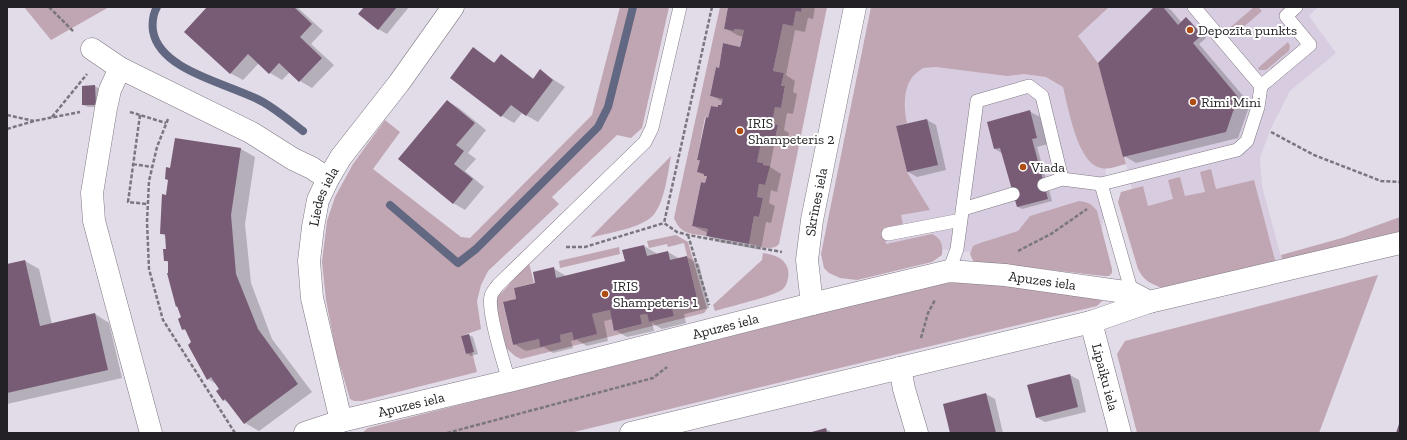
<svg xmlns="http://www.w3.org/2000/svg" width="1407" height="440" font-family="'Zilla Slab',serif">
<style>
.built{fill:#d8cde0}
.green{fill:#c0a6b2}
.shadow{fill:#0003}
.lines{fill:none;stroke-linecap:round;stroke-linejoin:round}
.stream{stroke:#626881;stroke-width:8}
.building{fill:#785c75}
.service-casing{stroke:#807985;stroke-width:14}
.minor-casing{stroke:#807985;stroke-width:23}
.tertiary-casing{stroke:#807985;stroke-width:23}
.path{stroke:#7a767e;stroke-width:2.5;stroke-dasharray:4 2;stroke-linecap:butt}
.service{stroke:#fff;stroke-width:13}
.minor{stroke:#fff;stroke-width:22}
.tertiary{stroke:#fff;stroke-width:22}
.poi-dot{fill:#af4c12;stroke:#fff;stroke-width:1.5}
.labels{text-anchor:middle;stroke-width:4;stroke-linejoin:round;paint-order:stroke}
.poi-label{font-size:14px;fill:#232125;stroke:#fff;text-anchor:start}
.street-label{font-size:14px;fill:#232125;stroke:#fff}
</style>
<rect width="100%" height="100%" fill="#e2dbe8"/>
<!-- built -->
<path class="built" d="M 1109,7 L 1318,7 L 1309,16 L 1336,53 L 1290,91 L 1270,130 L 1260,158 L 1262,186 L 1283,264 L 1152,271 L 1126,164 L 1078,36 Z
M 941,54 L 1057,70 L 1108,138 L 1100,265 L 939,249 L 873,265 L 861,154 L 909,71 Z"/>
<!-- green -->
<path class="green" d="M 24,7 L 109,7 L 51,40 Z
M 620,7 L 669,7 L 642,128 L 631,138 L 617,135 L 552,197 L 559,204 L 488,271 L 481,285 L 477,301 L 481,329 L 461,336 L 466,354 L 472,352 L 477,372 L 362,401 L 354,401 L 350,399 L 336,352 L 326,300 L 322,262 L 327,221 L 335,197 L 353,164 L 385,120 L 400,132 L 373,169 L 461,237 L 470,238 L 592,115 Z
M 720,7 L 728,7 L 724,29 L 734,31 L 734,29 L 744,30 L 740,47 L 723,43 L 719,68 L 716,67 L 710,96 L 723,99 L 721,105 L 719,105 L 718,107 L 711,106 L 708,118 L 705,117 L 697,160 L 700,160 L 698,172 L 704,174 L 704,176 L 707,176 L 705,183 L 701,182 L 692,226 L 708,229 L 706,236 C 690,233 681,235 674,218 Z
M 802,7 L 827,7 L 779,244 C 772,252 758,246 749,244 L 754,216 L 759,217 L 763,198 L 757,197 L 759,184 L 765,185 L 769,166 L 763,165 L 763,163 L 757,162 L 762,139 L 768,140 L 768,138 L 775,139 L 778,125 L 772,124 L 775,107 L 781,108 L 785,87 L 781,86 L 784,73 L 773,71 L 783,24 L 793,26 L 796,11 L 801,12 Z
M 871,7 L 1109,7 L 1078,36 L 1098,63 L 1126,164 C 1117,166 1108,171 1098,167 C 1077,160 1068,107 1063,87 L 1046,77 L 1024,74 L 1007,76 L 936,67 L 923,68 C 919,71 913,75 911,79 C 903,91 904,111 907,123 L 896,126 L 907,172 L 930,210 L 901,215 L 903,224 L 883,228 L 886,244 L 932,234 C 942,239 943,245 942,255 L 932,262 L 857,280 L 840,278 L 829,273 L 824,268 L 821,254 Z
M 1254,7 L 1258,7 L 1262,11 L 1232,37 L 1226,31 Z
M 1288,42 L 1290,46 L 1289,51 L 1266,70 L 1259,70 L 1258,68 Z
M 671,156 C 668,172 665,199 655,213 C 645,228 607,233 590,238 Z
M 1211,169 L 1216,189 L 1254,180 L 1276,264 L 1162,288 C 1150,283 1144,281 1138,269 L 1118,202 L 1121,192 L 1143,186 L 1148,206 L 1173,199 L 1168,180 L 1180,177 L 1185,196 L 1205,192 L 1200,172 Z
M 1079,201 C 1088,202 1092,204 1097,211 L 1112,269 L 1112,273 L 1109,276 L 1104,276 L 981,262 L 974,263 L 970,254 L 973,246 L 980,243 L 1018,231 L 1030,216 Z
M 1400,217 L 1400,233 L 1283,264 L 1281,255 L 1342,238 Z
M 676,235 L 688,242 L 707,309 L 704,313 L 521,359 L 515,356 L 506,348 L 495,300 L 529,263 L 534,283 L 514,288 L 516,299 L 503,303 L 513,345 L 539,339 L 540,346 L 561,342 L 560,335 L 572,332 L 575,340 L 596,334 L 592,314 L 610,310 L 615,331 L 642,324 L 640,315 L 647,314 L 649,322 L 674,316 L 672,308 L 698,302 L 684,243 L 668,247 L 667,244 L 649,248 L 647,241 Z
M 619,247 L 620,254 L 560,268 L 559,261 Z
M 763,253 C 774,255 784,257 788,269 C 789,275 788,284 783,289 C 776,296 727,307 715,311 L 713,305 L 762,260 Z
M 1378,275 L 1319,433 L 1137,433 L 1117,354 L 1125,341 Z
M 975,281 L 1099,297 L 1102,301 L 1097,306 L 570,433 L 362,433 L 368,428 L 937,284 Z"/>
<!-- shadow -->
<path class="shadow" d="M 209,7 L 297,7 L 323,31 L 311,44 L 334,65 L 312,88 L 300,81 L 290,72 L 282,80 L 270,73 L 259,63 L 243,80 L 230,73 L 186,32 Z
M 365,7 L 409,7 L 387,34 L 378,29 Z
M 729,7 L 815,7 L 813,19 L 808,18 L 805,32 L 795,30 L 786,75 L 795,81 L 793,92 L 797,94 L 793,114 L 787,113 L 784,130 L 789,133 L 787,145 L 780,144 L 780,146 L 774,146 L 770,167 L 781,174 L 777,192 L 771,190 L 769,203 L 775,206 L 771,223 L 766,222 L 761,250 L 719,242 L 707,235 L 708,233 L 693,226 L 708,177 L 699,172 L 701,161 L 698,160 L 709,119 L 722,106 L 723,102 L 711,95 L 719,69 L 741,48 L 743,37 L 737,35 L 725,28 Z
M 1156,7 L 1166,7 L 1171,10 L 1181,22 L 1186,18 L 1190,21 L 1206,38 L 1199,44 L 1250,104 L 1238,138 L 1136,163 L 1124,156 Z
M 473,49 L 495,63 L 501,56 L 513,63 L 534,79 L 540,71 L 565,87 L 538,122 L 522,113 L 514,123 L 502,116 L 451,77 Z
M 95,86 L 99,89 L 100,107 L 88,107 L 83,105 Z
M 447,101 L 459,108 L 486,130 L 468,153 L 476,159 L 465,171 L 484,187 L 465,210 L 453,203 Z
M 1029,111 L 1042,118 L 1048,144 L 1037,147 L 1052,201 L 1022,209 L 1018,207 L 1003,154 L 995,149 Z
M 927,120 L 936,125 L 946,170 L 917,177 L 908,172 Z
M 241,149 L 255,157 L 245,224 L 251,283 L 272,339 L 312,392 L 259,431 L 245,423 L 230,404 L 224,400 L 220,390 L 216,384 L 208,379 L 188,332 L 183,329 L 182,318 L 178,307 L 176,306 L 169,263 L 165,260 L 167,250 L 166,236 L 161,234 L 171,169 Z
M 644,246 L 656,253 L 657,255 L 668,252 L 680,259 L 687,257 L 699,264 L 709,308 L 684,314 L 686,323 L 662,329 L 652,323 L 654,331 L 627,337 L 615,330 L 613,319 L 604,321 L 608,341 L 587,346 L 577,340 L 571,341 L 573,348 L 553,353 L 544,347 L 526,351 L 514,344 L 517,300 L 553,268 L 566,276 L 626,262 Z
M 25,261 L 39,269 L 52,324 L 95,314 L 109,323 L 122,378 L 7,404 L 7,265 Z
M 469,335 L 473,337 L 478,354 L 471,356 L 467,353 Z
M 1070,375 L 1079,380 L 1086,412 L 1045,422 L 1036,417 Z
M 986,394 L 995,399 L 1003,433 L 951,433 L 944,405 Z
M 826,429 L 833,433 L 811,433 Z"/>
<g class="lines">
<!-- stream -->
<path class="stream" d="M 157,7 C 153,14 152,23 153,31 C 160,72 232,84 263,102 C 277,110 290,121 303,131
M 390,205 L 458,263 L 476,249 L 598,127 L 608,107 L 633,7"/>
</g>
<!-- building -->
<path class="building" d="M 207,7 L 294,7 L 312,24 L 300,37 L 322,58 L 299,82 L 279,63 L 269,74 L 248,54 L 230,74 L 184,32 Z
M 364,7 L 397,7 L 378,30 L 358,14 Z
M 728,7 L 802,7 L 801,12 L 796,11 L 793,26 L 783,24 L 773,71 L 784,73 L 781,86 L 785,86 L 781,108 L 775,107 L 772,124 L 778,125 L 775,139 L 768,138 L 768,140 L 762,139 L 757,162 L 763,163 L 763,165 L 770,166 L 765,185 L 759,184 L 757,197 L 763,198 L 759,217 L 754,216 L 749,244 L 706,236 L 708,229 L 692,226 L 701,182 L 705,183 L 707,176 L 704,176 L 704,174 L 697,172 L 700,160 L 697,160 L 706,117 L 708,118 L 711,106 L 718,107 L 718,105 L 721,105 L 723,99 L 710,96 L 716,67 L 719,68 L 723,43 L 740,47 L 744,30 L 734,29 L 734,31 L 724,29 Z
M 1154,7 L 1163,7 L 1178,25 L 1186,17 L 1202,35 L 1193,43 L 1238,97 L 1226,132 L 1123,157 L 1098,63 Z
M 473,47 L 494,63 L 501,54 L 533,79 L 540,69 L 553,80 L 526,116 L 511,105 L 501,117 L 450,78 Z
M 95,85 L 96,105 L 82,105 L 82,86 Z
M 447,100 L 475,123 L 456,145 L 464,151 L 454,164 L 473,179 L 453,204 L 398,159 Z
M 1030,110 L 1037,138 L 1032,139 L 1048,199 L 1017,207 L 1000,148 L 994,149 L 987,122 Z
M 927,119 L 938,165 L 907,172 L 896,126 Z
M 175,138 L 241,148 L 231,215 L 236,274 L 258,329 L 298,384 L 244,424 L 225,399 L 223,401 L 216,391 L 219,389 L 211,377 L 207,380 L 188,345 L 191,342 L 185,329 L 182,330 L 178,319 L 181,317 L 177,306 L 176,307 L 167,273 L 168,273 L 168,261 L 164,261 L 163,249 L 166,249 L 165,234 L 160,234 L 162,194 L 166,195 L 168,180 L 165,179 L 166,167 L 170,168 Z
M 644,245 L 647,256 L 668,251 L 670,260 L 687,256 L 698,302 L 672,308 L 674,316 L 649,322 L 647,314 L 640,315 L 642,324 L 614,331 L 610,310 L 592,314 L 597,334 L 574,340 L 572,332 L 560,335 L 561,342 L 540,347 L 539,339 L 513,345 L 503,302 L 516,299 L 514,288 L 535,283 L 533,272 L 554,267 L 556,278 L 625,261 L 622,250 Z
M 25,260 L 40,326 L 95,313 L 108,370 L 7,393 L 7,264 Z
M 469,334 L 474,352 L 466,354 L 461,336 Z
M 1070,374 L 1078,407 L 1036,418 L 1027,385 Z
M 986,393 L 996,433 L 950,433 L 943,404 Z
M 1400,421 L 1400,433 L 1396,433 Z
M 826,428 L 827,433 L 808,433 Z"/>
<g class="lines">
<defs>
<path id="service" d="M 1261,86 L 1310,45 L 1286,16 L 1296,7
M 1101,184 L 1132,293
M 1044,185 L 1062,179
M 963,209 L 1013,194
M 888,234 L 961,220
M 949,271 L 957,249 L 977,101 L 1029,86 L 1042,96 L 1062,179 L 1101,184 L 1237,150 L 1247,141 L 1258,107 L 1261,86 L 1194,7
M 509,381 C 504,364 487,311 491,296 C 492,292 496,288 498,285 L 645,142 L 652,128 L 680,7"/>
<g id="minor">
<path d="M 92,49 L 120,68 L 252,133 L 293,159 L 312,168 L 328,179"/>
<path d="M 120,68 L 110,90 L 106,108 L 92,193 L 94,221 L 151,433"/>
<path id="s1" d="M 812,304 L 807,260 L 812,220 L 855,7"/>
<path id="s2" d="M 1091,322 L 1120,433"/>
<path d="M 900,368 L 904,389 L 917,433"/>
<path id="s3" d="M 341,421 L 312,298 L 309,261 L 313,227 L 318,200 L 328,179 L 341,157 L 399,83 L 453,7"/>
<path id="s4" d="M 305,433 L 341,421 L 509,381 L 812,304 L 949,271 L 1005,275 L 1132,293 L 1149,302"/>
</g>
<path id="tertiary" d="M 631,433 L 1091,322 L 1149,302 L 1400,243"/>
</defs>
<!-- service casing -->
<use href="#service" class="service-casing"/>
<!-- minor casing -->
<use href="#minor" class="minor-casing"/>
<!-- tertiary casing -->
<use href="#tertiary" class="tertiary-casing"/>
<!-- path -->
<path class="path" d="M 49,7 L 74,32
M 712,7 L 664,223 L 677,232 L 688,235 L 782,252
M 130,112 L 166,123
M 7,115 L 34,121
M 140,115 L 128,202 L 147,204
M 52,117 L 87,74
M 168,119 L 157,147 L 149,181 L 147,222 L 149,269 L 163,320 L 235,433
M 7,129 L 34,121 L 80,112
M 1271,132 L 1314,155 L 1381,181 L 1400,182
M 133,164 L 152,167
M 688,235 L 709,305
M 566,247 L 585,247 L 664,223
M 1018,251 L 1051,234 L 1087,209
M 921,338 L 928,313 L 935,300
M 447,433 L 653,378 L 667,367"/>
<!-- service -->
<use href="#service" class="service"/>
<!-- minor -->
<use href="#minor" class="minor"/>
<!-- tertiary -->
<use href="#tertiary" class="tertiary"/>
</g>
<!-- markers -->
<g class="poi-dot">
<circle cx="1190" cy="30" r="4"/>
<circle cx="1193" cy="102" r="4"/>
<circle cx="740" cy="131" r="4"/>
<circle cx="1023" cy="167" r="4"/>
<circle cx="605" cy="294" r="4"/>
</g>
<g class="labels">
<!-- poi labels -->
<g class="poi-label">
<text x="1198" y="35">Depozīta punkts</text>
<text x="1201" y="107">Rimi Mini</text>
<text x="748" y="128">IRIS<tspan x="748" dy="16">Shampeteris 2</tspan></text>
<text x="1031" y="172">Viada</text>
<text x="613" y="291">IRIS<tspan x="613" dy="16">Shampeteris 1</tspan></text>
</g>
<!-- street labels -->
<g class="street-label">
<text dy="5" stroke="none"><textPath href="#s3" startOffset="230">Liedes iela</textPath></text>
<text dy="5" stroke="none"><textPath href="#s1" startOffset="103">Skrīnes iela</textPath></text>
<text dy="5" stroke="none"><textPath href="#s4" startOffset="758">Apuzes iela</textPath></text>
<text dy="5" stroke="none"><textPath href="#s4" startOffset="434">Apuzes iela</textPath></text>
<text dy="5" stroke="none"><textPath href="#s2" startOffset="57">Lipaiķu iela</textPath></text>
<text dy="5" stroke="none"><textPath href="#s4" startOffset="110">Apuzes iela</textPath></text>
</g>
</g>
<!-- border -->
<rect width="1407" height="440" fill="none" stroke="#232125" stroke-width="16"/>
</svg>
